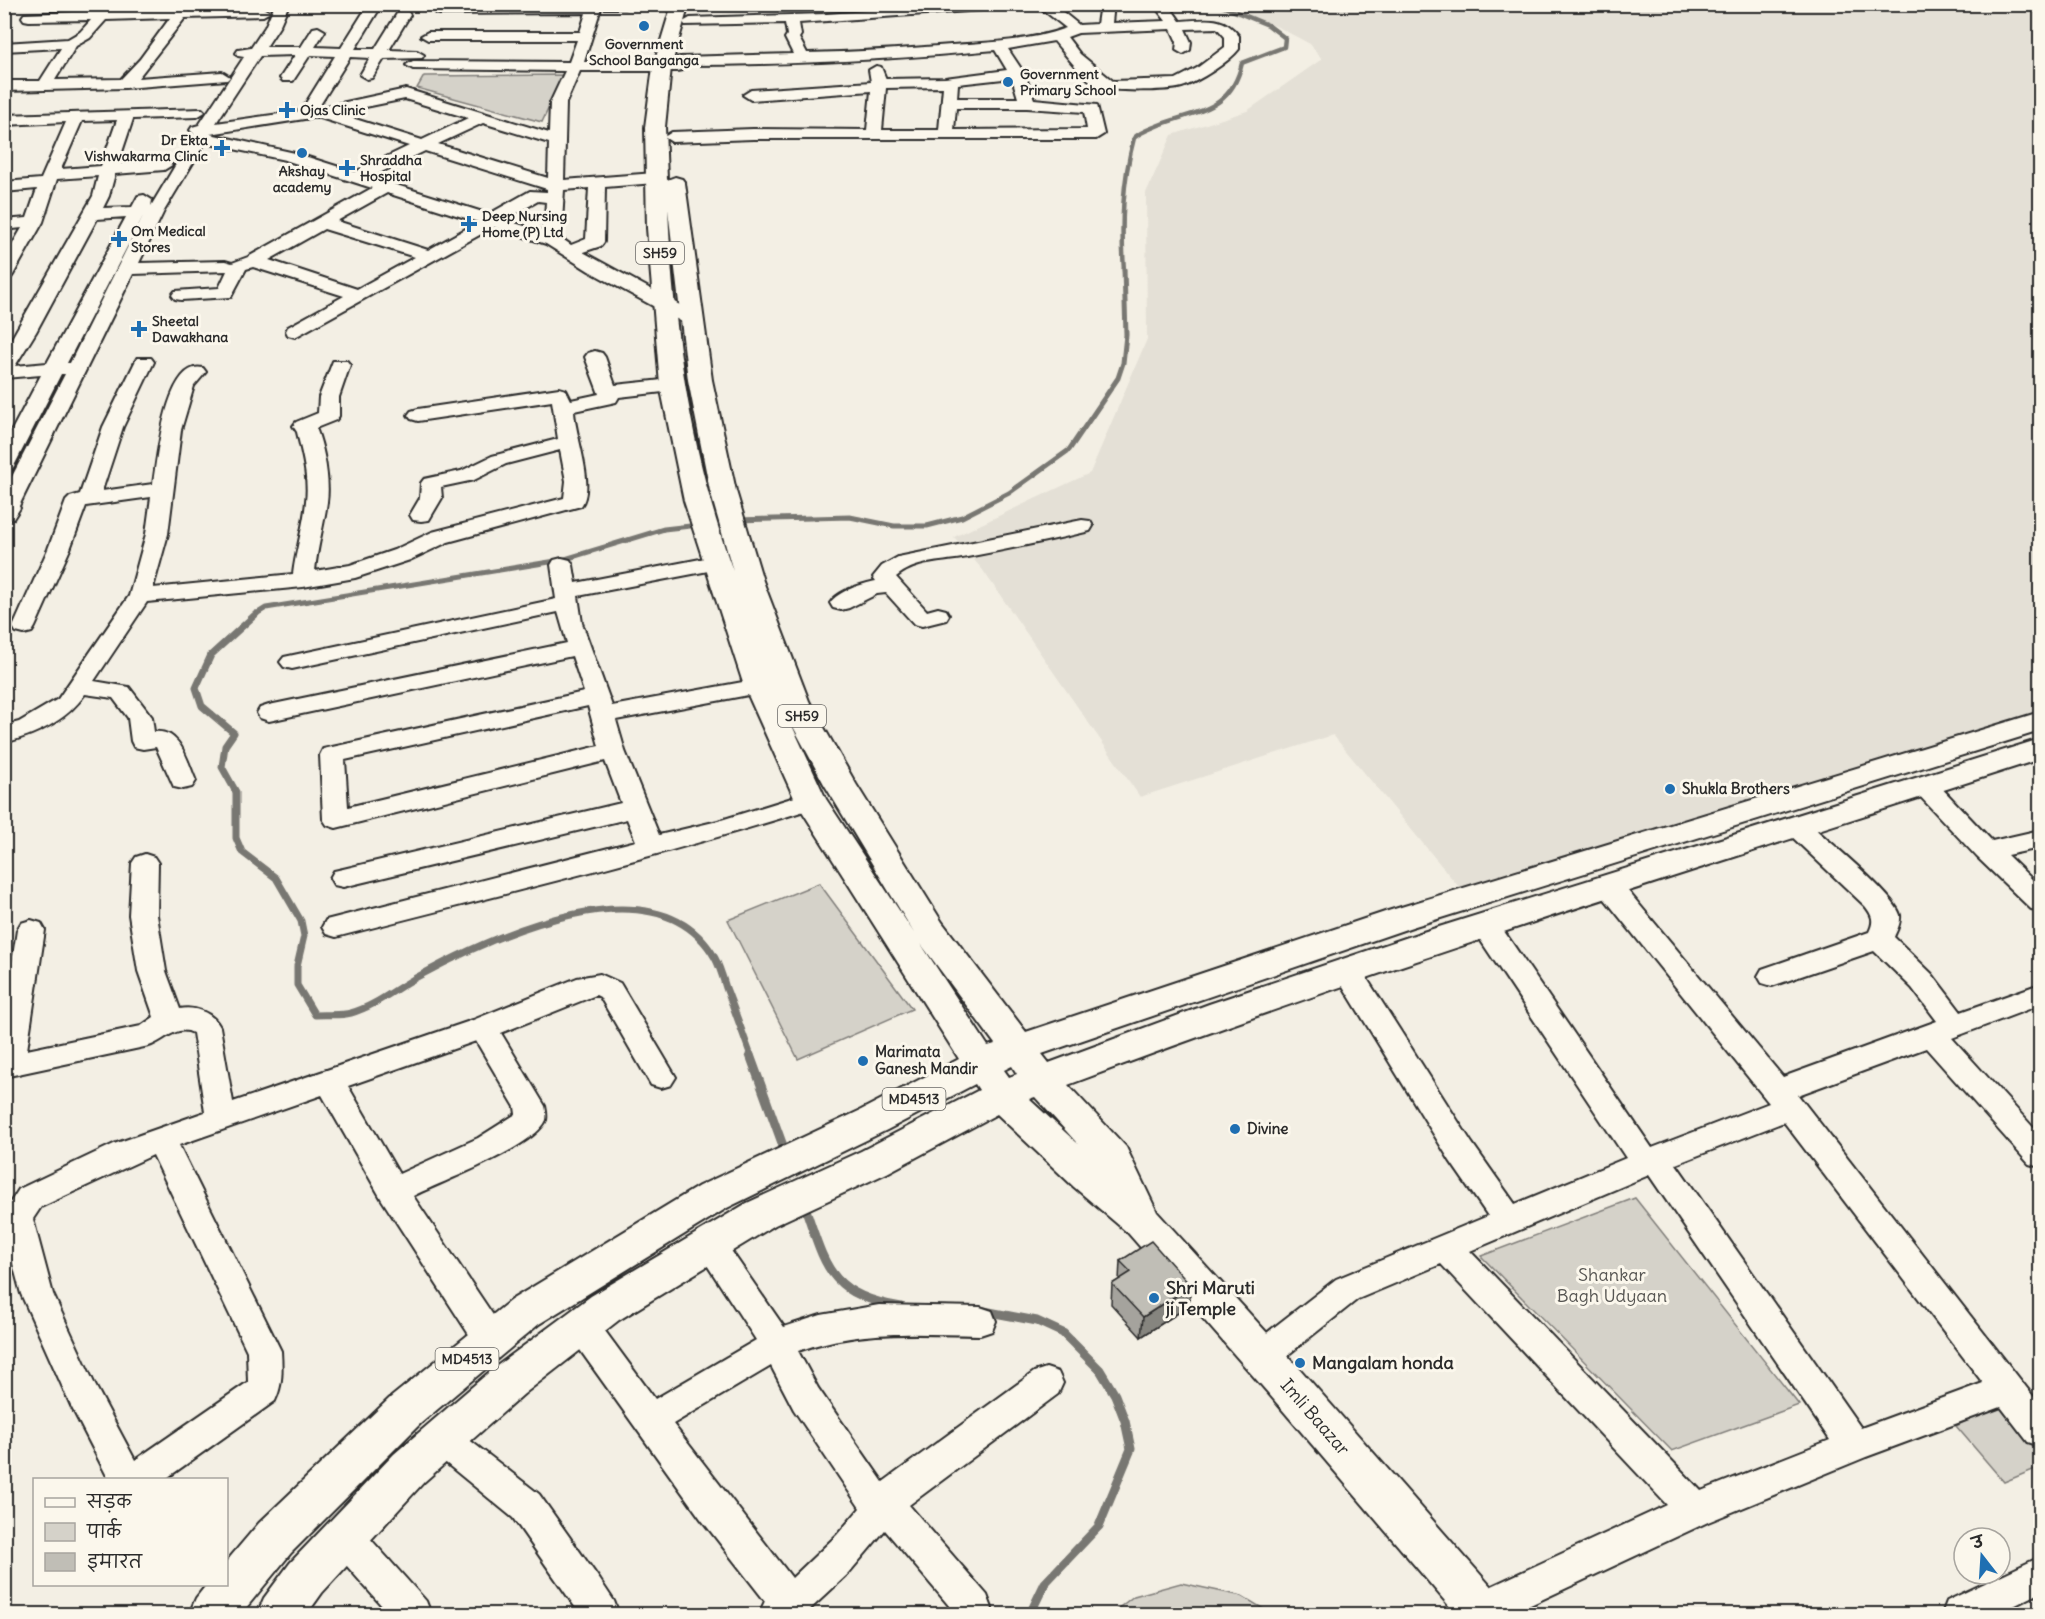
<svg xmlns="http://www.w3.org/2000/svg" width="2045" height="1619" font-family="Delius,'Playpen Sans Deva',sans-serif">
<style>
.built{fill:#e4e0d6}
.green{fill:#d5d2c9;stroke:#807e7a;stroke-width:1.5}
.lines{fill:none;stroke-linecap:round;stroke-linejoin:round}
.stream-far3{stroke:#787772;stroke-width:4.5}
.stream-far2{stroke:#787772;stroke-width:5}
.stream-far1{stroke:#787772;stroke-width:7}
.stream{stroke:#787772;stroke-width:9}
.minor-casing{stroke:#2b2b2b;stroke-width:4}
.major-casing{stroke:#2b2b2b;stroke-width:4}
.minor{fill:#fbf7ec;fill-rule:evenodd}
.major{fill:#fbf7ec;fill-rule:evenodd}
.wall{fill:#a5a39d;stroke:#2b2b2b;stroke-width:1.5}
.shaded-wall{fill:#86857f;stroke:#2b2b2b;stroke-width:1.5}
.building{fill:#c0beb6;stroke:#2b2b2b;stroke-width:1.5}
.poi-dot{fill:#1f6fb2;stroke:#fbf7ec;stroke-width:2}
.labels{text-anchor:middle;stroke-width:6;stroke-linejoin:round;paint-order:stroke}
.far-poi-label{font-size:14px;font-weight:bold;fill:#2b2b2b;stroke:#fbf7ec;text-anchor:start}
.shield{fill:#fbf7ec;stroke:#696865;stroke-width:1.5}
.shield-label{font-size:14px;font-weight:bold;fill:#2b2b2b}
.poi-label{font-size:15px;font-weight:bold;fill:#2b2b2b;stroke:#fbf7ec;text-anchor:start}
.near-park-label{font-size:18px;fill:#565552;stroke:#fbf7ec}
.near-poi-label{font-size:18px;font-weight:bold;fill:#2b2b2b;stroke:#fbf7ec;text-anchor:start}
.near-street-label{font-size:18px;fill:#2b2b2b;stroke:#fbf7ec}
</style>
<rect width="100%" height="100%" fill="#f3efe4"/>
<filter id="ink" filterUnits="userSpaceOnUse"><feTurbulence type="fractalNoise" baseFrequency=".0167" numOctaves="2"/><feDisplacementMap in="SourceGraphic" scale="12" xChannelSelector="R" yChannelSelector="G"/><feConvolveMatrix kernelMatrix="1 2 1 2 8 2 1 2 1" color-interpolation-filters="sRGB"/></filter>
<g filter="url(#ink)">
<!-- built -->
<path class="built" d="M 1226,5 L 2040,5 L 2040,715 L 1464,893 L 1333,735 L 1140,797 L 982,569 L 954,537 L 1090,473 L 1147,339 L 1146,193 L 1172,135 L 1247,111 L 1322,59 L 1310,44 L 1280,28 Z"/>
<!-- green -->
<path class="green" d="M 564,75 L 542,122 L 417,88 L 424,76 Z
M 819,883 L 912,1009 L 798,1059 L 728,920 Z
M 1635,1198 L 1799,1405 L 1672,1451 L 1481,1256 Z
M 2006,1401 L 2040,1449 L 2040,1467 L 2004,1482 L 1956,1426 Z
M 1181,1583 L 1242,1596 L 1272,1614 L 1111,1614 L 1134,1596 Z"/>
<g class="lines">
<!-- stream-far3 -->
<path class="stream-far3" d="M 1124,271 C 1121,225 1122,183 1134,138 C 1141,131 1150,129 1159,125 C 1198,110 1231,111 1242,63 L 1284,47 L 1285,38 L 1268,25 L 1217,4"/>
<!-- stream-far2 -->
<path class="stream-far2" d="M 737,520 L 850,517 L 894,526 L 927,526 L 962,517 L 1009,493 L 1069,450 L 1118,378 L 1123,363 L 1126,335 L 1124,269
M 253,616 L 266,608 L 562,560 L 664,529 L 699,525"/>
<!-- stream-far1 -->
<path class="stream-far1" d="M 256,614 L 211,655 L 196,688 L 202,706 L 234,733 L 225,746 L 222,767 L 236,792 L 236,838 L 242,852 L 276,878 L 301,921 L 304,936 L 297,966 L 297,985 L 315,1015 C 327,1014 340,1016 351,1013 C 376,1006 396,988 419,976 C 492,936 658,858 715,958 C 720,967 723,978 726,988 C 735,1011 743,1034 751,1056"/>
<!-- stream -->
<path class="stream" d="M 750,1055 L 786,1154
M 804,1204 C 826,1267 828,1294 901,1307
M 984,1311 L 1037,1321 L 1063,1333 L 1100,1370 L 1115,1395 L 1125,1421 L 1131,1449 L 1099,1526 L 1045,1583 L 1030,1614"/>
<defs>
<path id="minor" d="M 180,4 L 195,4 L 191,9 L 263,8 L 270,12 L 263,16 L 185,18 L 138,78 L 222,72 L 230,77 L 227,80 L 125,88 L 4,91 L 4,81 L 40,81 L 61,48 L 4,51 L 4,43 L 68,39 L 80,32 L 91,20 L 29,21 L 24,20 L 22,17 L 24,14 L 98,11 L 108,5 L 113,6 L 114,11 L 177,10 ZM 170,18 L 140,59 L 121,79 L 55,80 L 76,46 L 90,38 L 106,20 Z
M 275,4 L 289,4 L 279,27 L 266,47 L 301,47 L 313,28 L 318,27 L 325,31 L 315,47 L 341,48 L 368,5 L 376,4 L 380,8 L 355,49 L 375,49 L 398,12 L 408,12 L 410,15 L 389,50 L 417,51 L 424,55 L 422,58 L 384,59 L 372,78 L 367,79 L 360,75 L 370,58 L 350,57 L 318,108 L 406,89 L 549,133 L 550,103 L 565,71 L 413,69 L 406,65 L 413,61 L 569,62 L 577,40 L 428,40 L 421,36 L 428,32 L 580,32 L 586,13 L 440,14 L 435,13 L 433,10 L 435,7 L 631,4 L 624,8 L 601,8 L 584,62 L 674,63 L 675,58 L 680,57 L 793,54 L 785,38 L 787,35 L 785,23 L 685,25 L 683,22 L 690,18 L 826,14 L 963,4 L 1053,4 L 1079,25 L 1097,24 L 1100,4 L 1114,4 L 1112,23 L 1166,21 L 1153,4 L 1168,4 L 1180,21 C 1205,20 1223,14 1239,36 L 1239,49 C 1229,62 1198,82 1182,87 C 1168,91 1111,92 1100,87 C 1082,78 1067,56 1054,41 L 1008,49 L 1024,73 L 1034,99 L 1097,105 L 1104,134 L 1096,139 L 753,139 L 672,142 L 664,137 L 672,132 L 753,129 L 867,130 L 871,91 L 751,100 L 743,95 L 751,90 L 871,82 L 869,70 L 876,66 L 881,67 L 886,79 L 945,78 L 1007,70 L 995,50 C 891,60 787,65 683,65 L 682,70 L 677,71 L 580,71 L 566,103 L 564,180 L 655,173 L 663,178 L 655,183 L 605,187 L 604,242 L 601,246 L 583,252 L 698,315 L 700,319 L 698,323 L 684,323 L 589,271 L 546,244 L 494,227 L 295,337 L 288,335 L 286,331 L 288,327 L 344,296 L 253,267 L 246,269 L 231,297 L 181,300 L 175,299 L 172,295 L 175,291 L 219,288 L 227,271 L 133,274 L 18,508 L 14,512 L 4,514 L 4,492 L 65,374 L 61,374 L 14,466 L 11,470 L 4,472 L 4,445 L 41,375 L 4,378 L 4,352 L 93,196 L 98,176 L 57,179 L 43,222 L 13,275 L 10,279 L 4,280 L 4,259 L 22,228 L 4,230 L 4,220 L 27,218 L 37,189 L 4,192 L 4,182 L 41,179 L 66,122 L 4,125 L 4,115 L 202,109 L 205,112 L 197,117 L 133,119 L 118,164 L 164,160 L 172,165 L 164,170 L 115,174 L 109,196 L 103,208 L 132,207 L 138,196 L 144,195 L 152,200 L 151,206 L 194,134 L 190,130 L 192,127 L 199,125 L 244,57 L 238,56 L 236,53 L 238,50 L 251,48 L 265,27 ZM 1038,6 L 1066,28 C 1030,41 989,43 951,45 C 903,49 855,52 807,53 L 799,38 L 801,35 L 799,23 ZM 1217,28 L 1225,37 L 1225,47 L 1197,68 L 1176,79 L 1113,81 L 1080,54 L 1067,37 L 1078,33 L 1171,29 L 1177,42 L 1176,50 L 1183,54 L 1190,50 L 1191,42 L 1185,29 ZM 295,55 L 280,78 L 283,81 L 293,81 L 310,55 L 335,56 L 301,111 L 216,123 L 260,56 ZM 1012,78 L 1018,98 L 957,98 L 958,84 ZM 943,87 L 939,130 L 882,130 L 886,88 ZM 405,99 L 468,118 L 422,140 L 336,113 ZM 956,108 L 1027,108 L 1084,112 L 1087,129 L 954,130 ZM 317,117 L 409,146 L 355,172 L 295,153 L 210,134 ZM 117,120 L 101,166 L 61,169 L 82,121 ZM 483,123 L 549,143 L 548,178 L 438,144 ZM 205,143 L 285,160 L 372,188 L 248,257 L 232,263 L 225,261 L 139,263 L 164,211 ZM 425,151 L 547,189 L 547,192 L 530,191 L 489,214 L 371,177 ZM 589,188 L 586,239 L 571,245 L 561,238 L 564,190 ZM 387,193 L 478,222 L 428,250 L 337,221 ZM 538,201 L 546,202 L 544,232 L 505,220 ZM 143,216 L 70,363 L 67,363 ZM 126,217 L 47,363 L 15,366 L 36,332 L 97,219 ZM 324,229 L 415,257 L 357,289 L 269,260 Z
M 595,351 L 602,353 L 605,357 L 615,385 L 672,379 L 679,381 L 682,385 L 679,389 L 672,391 L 619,397 L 616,402 L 574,411 C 575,436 596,486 581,506 L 448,542 L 410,560 L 355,578 L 303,587 L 147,602 L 94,681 L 129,687 L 152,717 L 154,732 C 181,729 187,761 196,781 L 192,787 L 183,789 L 174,787 L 156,747 L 143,749 L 134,747 L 131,741 L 128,718 L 113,698 L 85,694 C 67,721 35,735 4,743 L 4,726 L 19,722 L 58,699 L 129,596 L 146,534 L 151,497 L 86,506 L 70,549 L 35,627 L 32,632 L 24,634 L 16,632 L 13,627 L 48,549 L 66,501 L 70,497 L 80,494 L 103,427 L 137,358 L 151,358 L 154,362 L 123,427 L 102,491 L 153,484 C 157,460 166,359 203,368 L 206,372 L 194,386 L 181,430 L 168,534 L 153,588 L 293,574 C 296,549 304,525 306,501 C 309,478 302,454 297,432 L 293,426 L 296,422 L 318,413 L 319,397 L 333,361 L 347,361 L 350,365 L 339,397 L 339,416 L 336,420 L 316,428 C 324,448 330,480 327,502 C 324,525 317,548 315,571 L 350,565 L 394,550 L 432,532 L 564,498 L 566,481 L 560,450 L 506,464 L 474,480 L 441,487 L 442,498 L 429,520 L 421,521 L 413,520 L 410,515 L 420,498 L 421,483 L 424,479 L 461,471 L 492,456 L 558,439 L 552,401 L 418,421 L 411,419 L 408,415 L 411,411 L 418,409 L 559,388 L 566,390 L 571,400 L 599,394 L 585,357 L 588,353 Z
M 1082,520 L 1090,521 L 1093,526 L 1090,531 C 1048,541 1004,550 962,558 C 939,562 915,561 896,577 L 927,611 L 938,608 L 946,610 L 949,615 L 946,620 L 922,626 L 914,624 L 886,593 L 877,594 L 849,608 L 841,610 L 833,608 L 830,603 C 838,591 862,584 876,581 L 873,577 L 882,566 L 898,557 Z
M 716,556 L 724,558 L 727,563 L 724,568 L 578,596 L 582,623 L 612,706 L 759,679 L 767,681 L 771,686 L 767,691 L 759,693 L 616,720 L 625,751 L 659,835 L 718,821 L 811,792 L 820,794 L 824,800 L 820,806 C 661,857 498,895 336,937 L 326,934 L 322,927 L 326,920 L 636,841 L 627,819 L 343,887 L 334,885 L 330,878 L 334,871 L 343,869 L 621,803 L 605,761 L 336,828 L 327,825 L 323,819 L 320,755 L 323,749 L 584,692 L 572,656 L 269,721 L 260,718 L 257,713 L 260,708 L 269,705 L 567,643 L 558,612 L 292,669 L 284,667 L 280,662 L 284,657 L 556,599 L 551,565 L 554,560 L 562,558 L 570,560 L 573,565 L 576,583 ZM 588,706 L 599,746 L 348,807 L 345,760 Z
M 1925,778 L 1934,780 L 1992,841 L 2040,830 L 2040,848 L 2007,855 L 2040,887 L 2040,911 L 2031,909 L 1977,857 L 1916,792 L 1912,786 L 1916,780 Z
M 1797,818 L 1806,821 C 1824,837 1895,895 1900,915 C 1901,923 1897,930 1894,937 L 1932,974 L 1961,1012 L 2040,984 L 2040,1005 L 1952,1038 L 2040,1135 L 2040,1167 L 2029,1164 L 1926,1048 L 1798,1095 L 2040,1405 L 2040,1446 L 2028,1442 L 2001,1407 L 1866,1457 L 1708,1522 L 1511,1614 L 1464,1614 L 1463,1610 L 1468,1597 L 1667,1505 L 1441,1264 L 1358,1299 L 1274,1366 L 1262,1371 L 1250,1366 L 1245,1356 L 1250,1346 L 1336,1279 L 1488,1216 L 1450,1161 L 1333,970 L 1337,963 L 1347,960 L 1357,963 L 1472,1143 L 1515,1204 L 1626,1158 L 1475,932 L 1471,925 L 1475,918 L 1485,915 L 1495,918 L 1652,1148 L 1769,1103 L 1600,893 L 1596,886 L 1600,879 L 1609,877 L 1618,879 L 1783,1077 L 1937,1021 L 1912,988 L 1874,951 L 1772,986 L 1762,983 L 1758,976 L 1762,969 L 1869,932 C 1875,920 1872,915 1865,906 L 1788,833 L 1784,827 L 1788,821 ZM 1784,1122 L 1983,1383 L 1861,1428 L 1676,1164 ZM 1649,1175 L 1830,1440 L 1701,1491 L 1470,1251 Z
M 145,854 L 154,857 L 158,863 L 157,915 L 166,971 L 180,1009 C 195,1006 213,1013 220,1027 L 233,1102 L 473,1020 L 577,978 L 600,974 L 620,983 L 676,1077 L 671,1085 L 661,1088 L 651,1085 L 600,997 L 596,995 L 501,1033 L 545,1106 C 546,1111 547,1115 546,1120 C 535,1147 441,1182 413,1196 L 503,1330 L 508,1340 L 503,1350 L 491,1354 L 479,1350 L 382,1200 L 322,1095 L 179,1145 L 281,1351 C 282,1369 283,1384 275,1401 L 164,1480 L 109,1480 L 71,1406 L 21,1294 L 4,1230 L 4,1212 L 19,1189 L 114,1144 L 205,1112 L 193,1033 C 177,1024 164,1041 149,1046 L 4,1077 L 4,1015 L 17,930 L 21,923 L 31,920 L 41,923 L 45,930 L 27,1050 L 141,1026 L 154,1017 L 138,971 L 129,915 L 132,863 L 136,857 ZM 476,1041 L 515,1107 L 516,1114 L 478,1138 L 399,1174 L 348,1086 ZM 153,1155 L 247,1351 L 248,1382 L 135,1460 L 95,1385 L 53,1294 L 33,1219 L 41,1207 Z
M 710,1232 L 721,1236 L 784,1327 L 821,1315 L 879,1305 L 980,1307 L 992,1311 L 996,1321 L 992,1331 L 980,1335 C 915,1334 861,1329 798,1351 L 818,1388 L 883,1482 L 1034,1372 L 1046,1368 L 1058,1372 L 1063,1383 L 1058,1394 L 909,1505 L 987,1595 L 992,1608 L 990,1614 L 956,1614 L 885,1530 L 848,1574 L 805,1614 L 759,1614 L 765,1601 L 701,1519 L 570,1336 L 566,1326 L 570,1316 L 582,1312 L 594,1316 L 655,1399 L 756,1340 L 694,1245 L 699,1236 ZM 771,1366 L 794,1410 L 860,1508 L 837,1535 L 792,1578 L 673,1424 Z
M 442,1423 L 454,1428 L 539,1494 L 600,1580 L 614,1601 L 619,1614 L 580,1614 L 513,1518 L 430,1450 L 425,1439 L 430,1428 Z
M 345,1520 L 358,1525 L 426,1601 L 431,1614 L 389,1614 L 332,1549 L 327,1537 L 332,1525 Z
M 2040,1557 L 2040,1593 L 1997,1614 L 1942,1614 L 1947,1601 Z"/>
<path id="major" d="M 672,4 L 689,4 L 671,67 L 665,127 L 667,180 L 675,177 L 682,179 L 685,183 L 712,380 L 736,491 L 763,581 L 809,701 L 856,784 L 942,922 L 1026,1032 L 1388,911 L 2040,712 L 2040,731 L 1412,927 L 1042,1054 L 1049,1063 L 1209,1004 L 1423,932 L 2040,739 L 2040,759 C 1715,864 1388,964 1068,1085 L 1126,1147 L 1157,1212 L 1299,1368 L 1501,1598 L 1508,1614 L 1456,1614 L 1269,1394 L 1128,1233 L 1074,1187 L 997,1114 L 887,1173 L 775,1225 L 619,1320 L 524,1394 L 424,1482 L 322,1593 L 307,1614 L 257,1614 L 264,1598 L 290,1563 L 394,1454 L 494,1368 L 591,1296 L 747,1203 L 861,1151 L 979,1090 L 975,1084 L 887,1130 L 727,1208 L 539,1324 L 420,1424 L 291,1553 L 241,1614 L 189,1614 L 196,1598 L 207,1584 L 226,1584 L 226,1562 L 259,1523 L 390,1398 L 511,1300 L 699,1186 L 861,1110 L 959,1059 L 795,800 L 744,686 L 684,501 L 660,385 L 647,228 L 645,127 L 653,67 ZM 668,209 L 688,380 L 710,491 L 733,571 C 691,456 673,332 668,209 ZM 789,719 L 824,784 L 914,933 L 826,799 ZM 921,944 L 995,1044 L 988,1046 ZM 1012,1066 L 1017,1074 L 1009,1077 L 1004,1070 ZM 1035,1097 L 1078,1144 L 1029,1099 Z
M 4,500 L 16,502 L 20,508 L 13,519 L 4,521 Z"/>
</defs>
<!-- minor casing -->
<use href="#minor" class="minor-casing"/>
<!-- major casing -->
<use href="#major" class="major-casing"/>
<!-- minor -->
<use href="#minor" class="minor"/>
<!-- major -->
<use href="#major" class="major"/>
</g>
<!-- wall -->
<path class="wall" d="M 1120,1261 L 1189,1306 L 1141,1337 L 1111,1304 L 1112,1284 L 1119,1280 Z"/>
<!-- shaded-wall -->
<path class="shaded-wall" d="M 1191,1286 L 1189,1306 L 1141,1337 L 1143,1317 Z"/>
<!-- building -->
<path class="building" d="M 1151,1241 L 1191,1286 L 1143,1317 L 1112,1284 L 1131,1272 L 1120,1261 Z"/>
</g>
<!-- markers -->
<g class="poi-dot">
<circle cx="644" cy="26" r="6"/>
<circle cx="1008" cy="82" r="6"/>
<path d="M284 101h6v6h6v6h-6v6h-6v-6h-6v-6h6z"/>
<path d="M219 139h6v6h6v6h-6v6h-6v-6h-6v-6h6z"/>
<circle cx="302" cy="153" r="6"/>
<path d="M344 159h6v6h6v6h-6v6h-6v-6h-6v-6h6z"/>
<path d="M466 215h6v6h6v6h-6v6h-6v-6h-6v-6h6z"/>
<path d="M116 230h6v6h6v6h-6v6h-6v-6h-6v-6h6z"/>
<path d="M136 320h6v6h6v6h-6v6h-6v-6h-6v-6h6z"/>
<circle cx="1670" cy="789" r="6"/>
<circle cx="863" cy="1061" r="6"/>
<circle cx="1235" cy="1129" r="6"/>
<circle cx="1154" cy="1298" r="6"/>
<circle cx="1300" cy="1363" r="6"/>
</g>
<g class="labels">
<!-- far-poi labels -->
<g class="far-poi-label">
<text x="644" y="49" text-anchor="middle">Government<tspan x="644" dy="16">School Banganga</tspan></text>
<text x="1020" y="79">Government<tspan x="1020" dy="16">Primary School</tspan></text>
<text x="300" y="115">Ojas Clinic</text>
<text x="208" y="145" text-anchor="end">Dr Ekta<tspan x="208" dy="16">Vishwakarma Clinic</tspan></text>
<text x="360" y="165">Shraddha<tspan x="360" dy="16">Hospital</tspan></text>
<text x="302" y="176" text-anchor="middle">Akshay<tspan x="302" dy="16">academy</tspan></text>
<text x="482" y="221">Deep Nursing<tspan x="482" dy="16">Home (P) Ltd</tspan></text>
<text x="131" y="236">Om Medical<tspan x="131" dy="16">Stores</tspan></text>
<text x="152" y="326">Sheetal<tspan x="152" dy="16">Dawakhana</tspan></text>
</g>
<!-- shield labels -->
<g class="shield">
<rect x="636" y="242" width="48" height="22" rx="4.5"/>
<rect x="778" y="705" width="48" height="22" rx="4.5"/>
<rect x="882.5" y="1088" width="63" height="22" rx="4.5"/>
<rect x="435.5" y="1348" width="63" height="22" rx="4.5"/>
</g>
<g class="shield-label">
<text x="660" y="258">SH59</text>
<text x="802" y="721">SH59</text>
<text x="914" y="1104">MD4513</text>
<text x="467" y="1364">MD4513</text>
</g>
<!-- poi labels -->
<g class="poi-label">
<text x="1682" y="794">Shukla Brothers</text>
<text x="875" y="1057">Marimata<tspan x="875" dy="17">Ganesh Mandir</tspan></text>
<text x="1247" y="1134">Divine</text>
</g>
<!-- near-park labels -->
<g class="near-park-label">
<text x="1612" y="1281">Shankar<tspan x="1612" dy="21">Bagh Udyaan</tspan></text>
</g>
<!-- near-poi labels -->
<g class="near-poi-label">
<text x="1166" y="1294">Shri Maruti<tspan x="1166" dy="21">ji Temple</tspan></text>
<text x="1312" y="1369">Mangalam honda</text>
</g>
<!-- near-street labels -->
<g class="near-street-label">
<text transform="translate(1315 1417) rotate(49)" y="6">Imli Baazar</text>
</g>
</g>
<!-- margin -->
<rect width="2045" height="1619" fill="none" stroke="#fbf7ec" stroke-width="24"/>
<rect x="12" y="12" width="2021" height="1595" fill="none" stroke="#2b2b2b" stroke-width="2" filter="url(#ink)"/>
<!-- legend -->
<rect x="33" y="1478" width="195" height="108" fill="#fbf7ec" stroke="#a8a59f" stroke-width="1.5"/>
<rect x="45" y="1498" width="30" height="9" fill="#fbf7ec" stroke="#a8a59f" stroke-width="1.5"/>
<text x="87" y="1508" font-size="18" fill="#2b2b2b">सड़क</text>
<rect x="45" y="1523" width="30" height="18" fill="#d5d2c9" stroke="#a8a59f" stroke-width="1.5"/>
<text x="87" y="1538" font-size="18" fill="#2b2b2b">पार्क</text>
<rect x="45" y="1553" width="30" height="18" fill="#c0beb6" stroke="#a8a59f" stroke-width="1.5"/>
<text x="87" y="1568" font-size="18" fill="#2b2b2b">इमारत</text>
<!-- north arrow -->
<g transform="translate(1982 1556) rotate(343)"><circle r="28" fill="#fbf7ec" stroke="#a8a59f" stroke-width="1.5"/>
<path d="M0-4.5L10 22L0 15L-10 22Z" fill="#1f6fb2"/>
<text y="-9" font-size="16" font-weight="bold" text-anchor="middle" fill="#2b2b2b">उ</text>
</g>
</svg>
